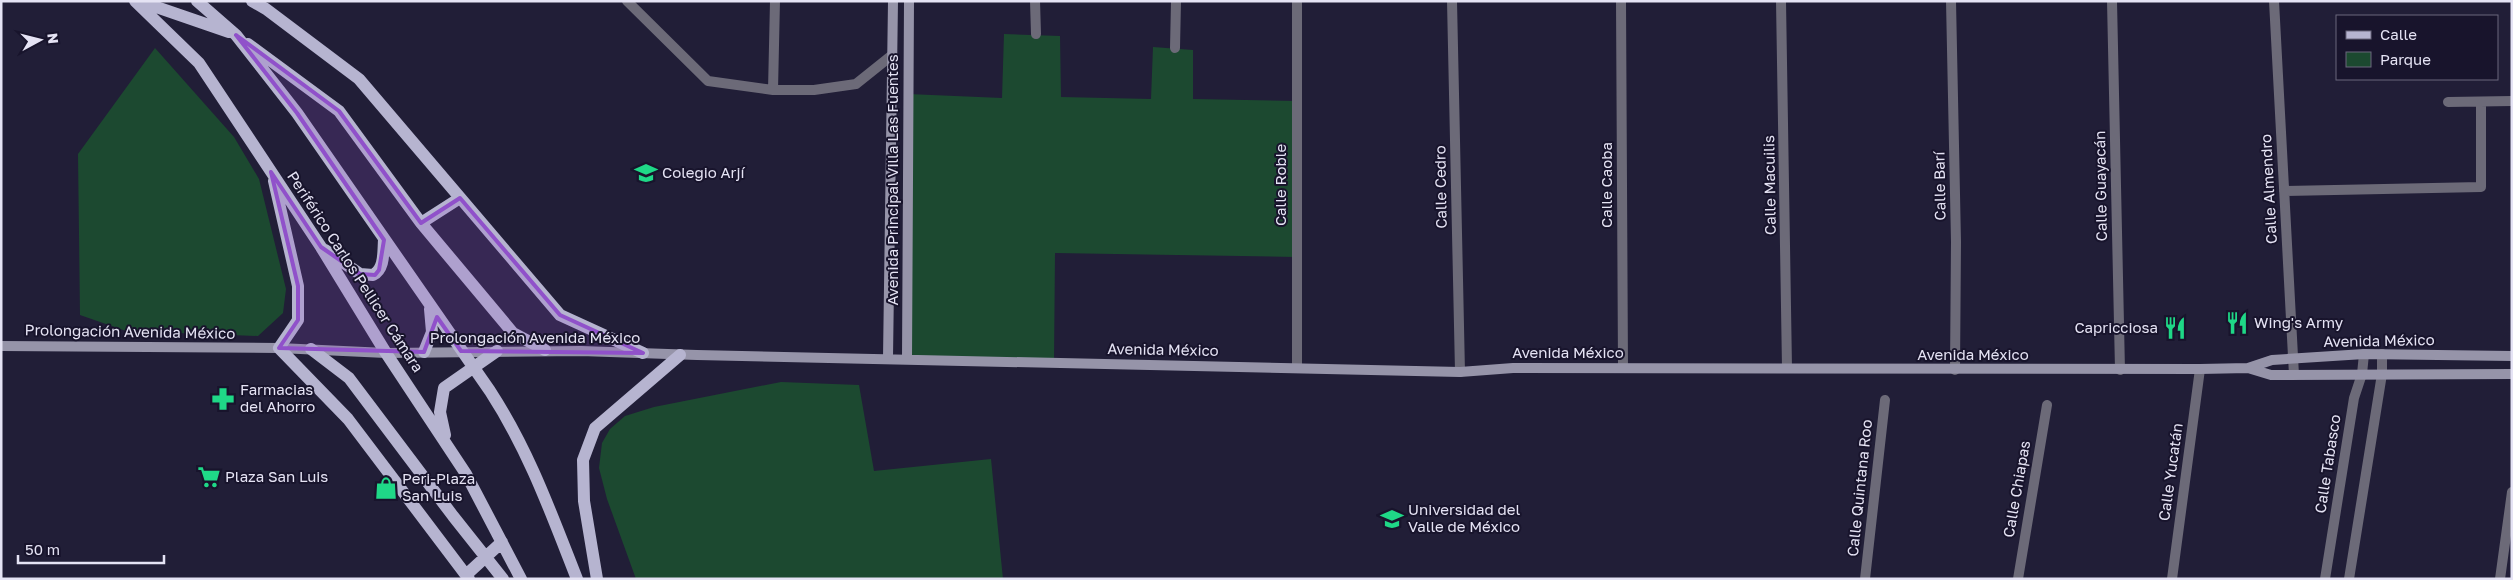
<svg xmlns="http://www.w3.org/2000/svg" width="2513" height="580" font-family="'Golos Text',sans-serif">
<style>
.green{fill:#1c4930}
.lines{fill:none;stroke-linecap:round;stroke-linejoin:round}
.street{stroke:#6c6a78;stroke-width:10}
.secondary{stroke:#9694a9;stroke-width:10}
.primary{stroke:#b6b4d0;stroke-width:12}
.marked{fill:#9051ca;fill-opacity:0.2;stroke:#9051ca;stroke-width:4;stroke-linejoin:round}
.labels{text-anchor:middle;stroke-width:4;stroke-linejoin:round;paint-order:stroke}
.poi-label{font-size:15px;fill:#e5e3f4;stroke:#18142c;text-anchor:start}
.street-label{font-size:15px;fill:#e5e3f4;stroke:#18142c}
</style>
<rect width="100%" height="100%" fill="#211e37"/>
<!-- green -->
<path class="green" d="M 1004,34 L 1060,36 L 1061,97 L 1151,99 L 1153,47 L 1193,50 L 1193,99 L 1296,101 L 1296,257 L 1055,253 L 1054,362 L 907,359 L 908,94 L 1002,98 Z
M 155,48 L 234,137 L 259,179 L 286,289 L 283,313 L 258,336 L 126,331 L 80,315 L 78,154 Z
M 781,382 L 859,385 L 874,471 L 991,459 L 1003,579 L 636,579 L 607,499 L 599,468 L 602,443 L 610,429 L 625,416 L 654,407 Z"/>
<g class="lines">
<!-- street -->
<path class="street" d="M 627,1 L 708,81 L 773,90 L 814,90 L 856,84 L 891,56
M 1035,1 L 1036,34
M 1452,1 L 1460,372
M 1621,1 L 1623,368
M 1781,1 L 1787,368
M 1951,1 L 1956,242 L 1955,370
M 2112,1 L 2120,370
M 2274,1 L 2294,375
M 1175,48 L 1176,1
M 773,90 L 775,1
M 2448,102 L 2512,101
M 2284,191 L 2481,187 L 2481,102
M 1297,368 L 1297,1
M 1865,579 L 1885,400
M 2018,579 L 2047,405
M 2172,579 L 2200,369
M 2325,579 L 2354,398 L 2362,374 L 2364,354
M 2349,579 L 2382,374 L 2382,354
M 2500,579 L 2512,492"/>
<!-- secondary -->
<path class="secondary" d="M 1,346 L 279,348 L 386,353 L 581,351 L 697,355 L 1460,372 L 1513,368 L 2200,369 L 2248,368 L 2272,360 L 2364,354 L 2512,356
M 888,358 L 893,1
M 907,359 L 909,1
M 2248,368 L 2271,375 L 2512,374"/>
<!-- primary -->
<path class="primary" d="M 135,1 L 199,63 L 321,247 L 386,353 L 466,474 L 521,579
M 139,1 L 229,32
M 197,1 L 236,35 L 297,113 L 490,391 C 529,451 551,513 577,579
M 252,1 L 266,9 L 359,79 L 560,315 L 643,353
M 248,44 L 339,111 L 421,223 L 513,333 L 545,350
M 274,181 L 298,286 L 298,320 L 279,348 L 348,419 L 469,579
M 421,223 L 460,198
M 325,250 L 360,274 L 373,275 C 385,269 383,252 384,240
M 311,349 L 349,378 L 453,516 L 503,579
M 424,352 L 432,332 L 430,309
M 445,435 L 440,412 L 444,388 L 497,351
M 466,575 L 502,542
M 597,579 L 584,501 L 583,460 L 595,428 L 680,355"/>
</g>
<!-- marked area -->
<path class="marked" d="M 236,35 L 339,111 L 421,223 L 460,198 L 560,315 L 643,353 L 461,351 L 437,317 L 424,352 L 279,348 L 298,320 L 298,286 L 271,172 L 321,247 L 360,274 L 375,275 L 379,270 L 384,240 L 297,113 Z"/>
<!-- icons -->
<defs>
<symbol id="school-bare" viewBox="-9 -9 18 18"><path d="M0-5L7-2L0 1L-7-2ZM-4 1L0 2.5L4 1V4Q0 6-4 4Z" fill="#1fd887" stroke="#18142c" stroke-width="2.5" paint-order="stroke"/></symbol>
<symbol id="restaurant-bare" viewBox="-9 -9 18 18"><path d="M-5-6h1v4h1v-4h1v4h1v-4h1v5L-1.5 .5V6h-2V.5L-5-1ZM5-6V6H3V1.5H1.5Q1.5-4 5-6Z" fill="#1fd887" stroke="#18142c" stroke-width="2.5" paint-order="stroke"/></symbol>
<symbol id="pharmacy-bare" viewBox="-9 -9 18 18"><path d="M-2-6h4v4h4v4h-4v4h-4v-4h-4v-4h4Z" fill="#1fd887" stroke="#18142c" stroke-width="2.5" paint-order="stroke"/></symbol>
<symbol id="supermarket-bare" viewBox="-9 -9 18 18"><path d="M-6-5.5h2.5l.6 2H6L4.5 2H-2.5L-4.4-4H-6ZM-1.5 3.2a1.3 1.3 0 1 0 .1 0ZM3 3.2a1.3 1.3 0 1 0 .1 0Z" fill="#1fd887" stroke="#18142c" stroke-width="2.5" paint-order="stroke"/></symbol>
<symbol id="shop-bare" viewBox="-9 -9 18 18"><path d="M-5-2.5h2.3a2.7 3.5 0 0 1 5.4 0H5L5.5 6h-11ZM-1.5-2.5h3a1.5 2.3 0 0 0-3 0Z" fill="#1fd887" stroke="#18142c" stroke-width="2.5" paint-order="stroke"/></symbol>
<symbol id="university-bare" viewBox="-9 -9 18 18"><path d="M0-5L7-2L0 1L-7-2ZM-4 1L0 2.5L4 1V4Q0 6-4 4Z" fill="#1fd887" stroke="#18142c" stroke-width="2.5" paint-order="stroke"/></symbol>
</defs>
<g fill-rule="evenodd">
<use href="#school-bare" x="630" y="157" width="32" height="32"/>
<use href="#restaurant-bare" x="2221" y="307" width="32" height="32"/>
<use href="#restaurant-bare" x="2159" y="312" width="32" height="32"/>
<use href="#pharmacy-bare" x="207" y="383" width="32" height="32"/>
<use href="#supermarket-bare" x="193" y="461" width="32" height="32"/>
<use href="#shop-bare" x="370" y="472" width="32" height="32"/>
<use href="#university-bare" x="1376" y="503" width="32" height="32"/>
</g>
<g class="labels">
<!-- poi labels -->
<g class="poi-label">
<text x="662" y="178">Colegio Arjí</text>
<text x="2254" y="328">Wing's Army</text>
<text x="2158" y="333" text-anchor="end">Capricciosa</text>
<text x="240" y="395">Farmacias<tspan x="240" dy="17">del Ahorro</tspan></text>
<text x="225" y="482">Plaza San Luis</text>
<text x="402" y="484">Peri-Plaza<tspan x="402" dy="17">San Luis</tspan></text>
<text x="1408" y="515">Universidad del<tspan x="1408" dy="17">Valle de México</tspan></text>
</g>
<!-- street labels -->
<g class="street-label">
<text transform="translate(893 180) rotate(-90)" y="5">Avenida Principal Villa Las Fuentes</text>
<text transform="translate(1281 185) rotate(-90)" y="5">Calle Roble</text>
<text transform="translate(1607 185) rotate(-90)" y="5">Calle Caoba</text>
<text transform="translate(1770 185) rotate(-91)" y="5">Calle Macuilis</text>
<text transform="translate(1940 186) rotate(-91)" y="5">Calle Barí</text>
<text transform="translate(2101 186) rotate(-91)" y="5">Calle Guayacán</text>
<text transform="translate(1441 187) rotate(-91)" y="5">Calle Cedro</text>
<text transform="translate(2269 189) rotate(-93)" y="5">Calle Almendro</text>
<text transform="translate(355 272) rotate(57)" y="5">Periférico Carlos Pellicer Cámara</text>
<text transform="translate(130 332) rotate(1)" y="5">Prolongación Avenida México</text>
<text x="535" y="343">Prolongación Avenida México</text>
<text transform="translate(2379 341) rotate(-1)" y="5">Avenida México</text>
<text transform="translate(1163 350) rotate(1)" y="5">Avenida México</text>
<text x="1568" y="358">Avenida México</text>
<text x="1973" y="360">Avenida México</text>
<text transform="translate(2328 464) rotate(-81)" y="5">Calle Tabasco</text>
<text transform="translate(2171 472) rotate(-82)" y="5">Calle Yucatán</text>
<text transform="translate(1860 488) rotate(-84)" y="5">Calle Quintana Roo</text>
<text transform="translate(2017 489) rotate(-80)" y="5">Calle Chiapas</text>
</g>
</g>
<!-- border -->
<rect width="2513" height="580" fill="none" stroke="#e5e3f4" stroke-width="5"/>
<!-- legend -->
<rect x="2336" y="15" width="162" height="65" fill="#18142c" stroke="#6a677c"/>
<rect x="2346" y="31" width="25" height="8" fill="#b6b4d0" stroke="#6a677c"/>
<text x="2380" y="40" font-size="15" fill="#e5e3f4">Calle</text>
<rect x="2346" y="52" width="25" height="15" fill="#1c4930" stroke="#6a677c"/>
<text x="2380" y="65" font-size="15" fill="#e5e3f4">Parque</text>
<!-- north arrow -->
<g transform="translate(40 40) rotate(83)" stroke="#18142c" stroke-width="4" paint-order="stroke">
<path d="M0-4L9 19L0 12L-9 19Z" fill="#e5e3f4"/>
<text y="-8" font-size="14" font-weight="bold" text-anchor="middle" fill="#e5e3f4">N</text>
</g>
<!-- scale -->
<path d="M18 555v8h146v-8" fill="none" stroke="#e5e3f4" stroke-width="2.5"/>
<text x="25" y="555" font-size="15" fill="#e5e3f4" stroke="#18142c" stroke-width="4" paint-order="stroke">50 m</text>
</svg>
